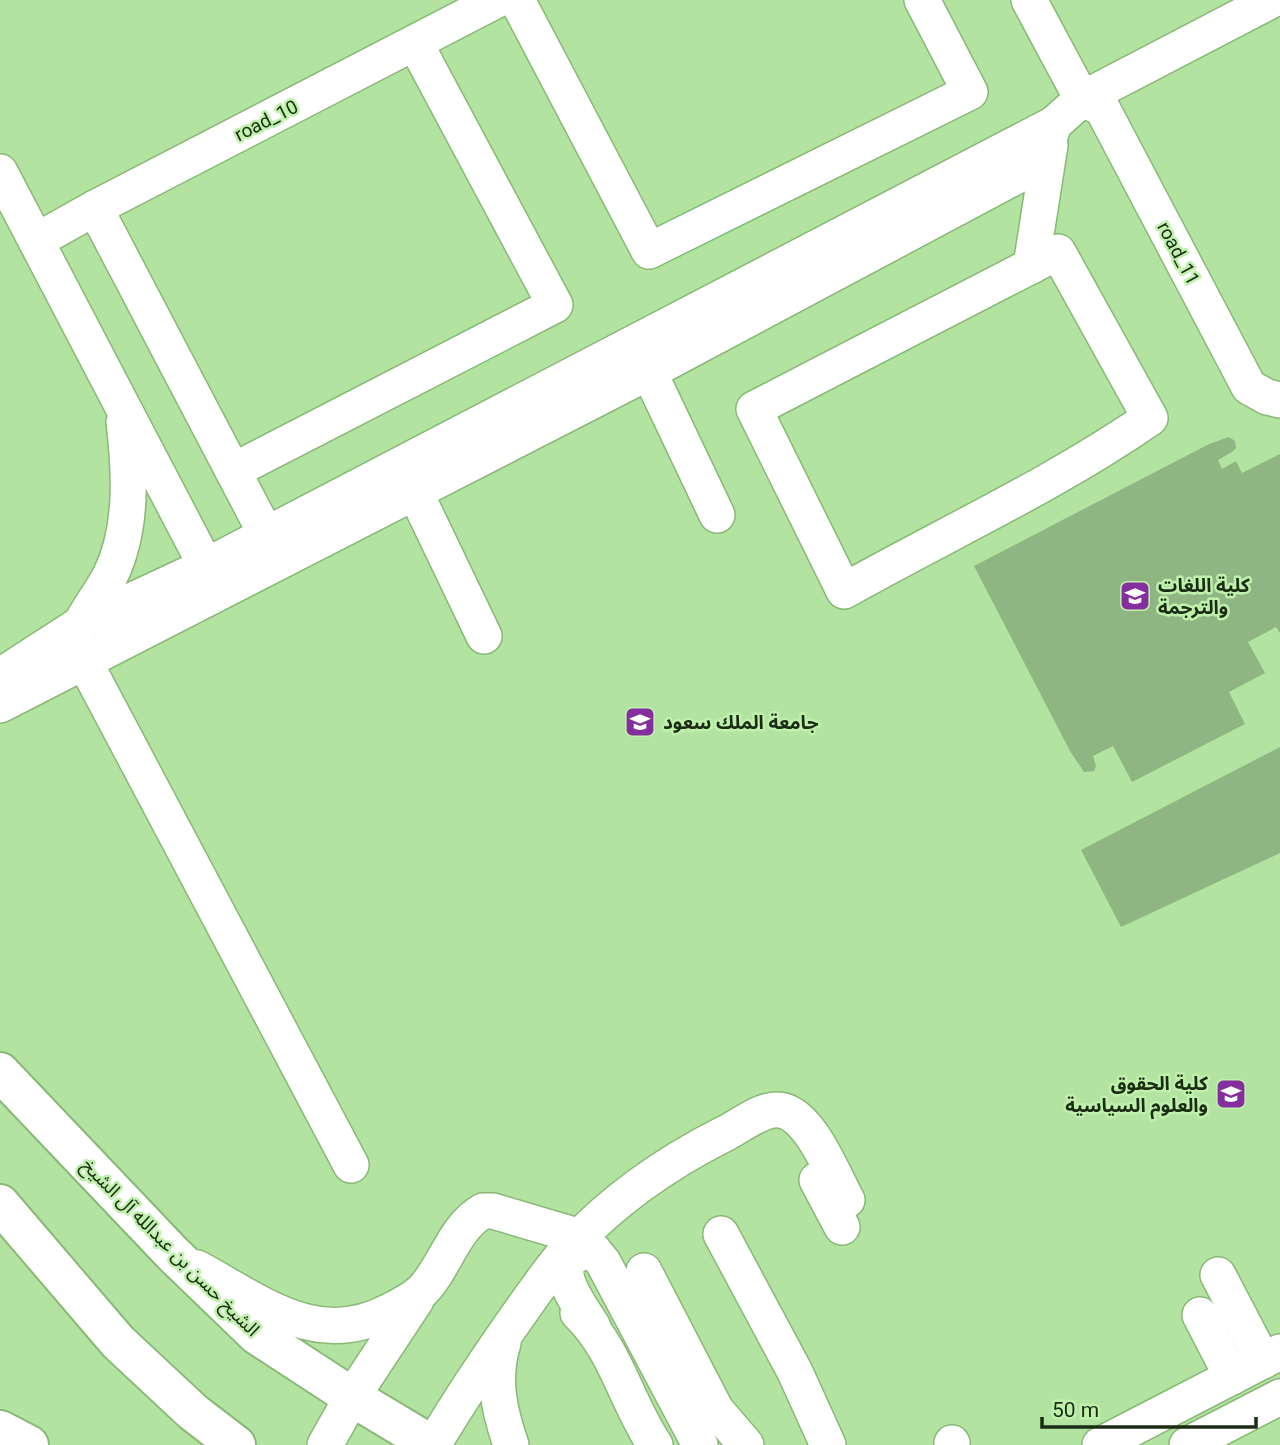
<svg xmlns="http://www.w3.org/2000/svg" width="1280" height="1445" font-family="Roboto,'Noto Sans Arabic',sans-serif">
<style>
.building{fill:#8fb682}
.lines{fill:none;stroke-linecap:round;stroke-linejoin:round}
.minor-casing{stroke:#89b877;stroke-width:38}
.major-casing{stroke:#89b877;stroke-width:42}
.highway-casing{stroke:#89b877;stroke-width:42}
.minor{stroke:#fff;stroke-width:35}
.major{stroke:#fff;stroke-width:38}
.highway{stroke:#fff;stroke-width:38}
.labels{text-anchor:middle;stroke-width:5;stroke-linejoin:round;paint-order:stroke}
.street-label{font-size:19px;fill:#1a2d13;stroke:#bff1ad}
.poi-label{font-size:19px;font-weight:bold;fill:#1a2d13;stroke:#bff1ad;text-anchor:start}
</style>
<rect width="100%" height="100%" fill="#b2e3a0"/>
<g class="building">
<polygon points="1229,437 1235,441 1236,448 1232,452 1218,460 1222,469 1236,461 1242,473 1280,454 1280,633 1276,627 1248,642 1265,673 1229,692 1245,724 1132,782 1113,746 1093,756 1096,766 1094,771 1084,772 1070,751 974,566 1209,444"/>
<polygon points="1280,747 1280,853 1121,927 1081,850"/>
</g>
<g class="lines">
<g class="minor-casing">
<g id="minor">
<polyline points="517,0 649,251 970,92 922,0"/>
<polyline points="1029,0 1082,99"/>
<polyline points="1082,99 1102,108 1249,387 1267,397 1280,400"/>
<polyline points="0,172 206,566"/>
<polyline points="95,208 266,534"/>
<polyline points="36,241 95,208 497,0"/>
<path d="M1058 252 1150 418C1053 485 947 533 844 591L754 409Z"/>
<polyline points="1031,266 1050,145"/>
<polyline points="649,372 717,515"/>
<polyline points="233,471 555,305 415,43"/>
<polyline points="415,492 484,636"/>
<path d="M79 627C88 610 100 594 110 576 133 530 130 472 124 422"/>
<polyline points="84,661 351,1165"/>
<polyline points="0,676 79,625 206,566 1054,124 1082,99 1272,0"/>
<polyline points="0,705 649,372 1041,163 1054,124"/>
<polyline points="817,1180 842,1227"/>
<polyline points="721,1234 795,1372 828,1445"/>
<path d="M197 1268C260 1302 317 1350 390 1311 400 1306 413 1299 422 1291 445 1268 453 1228 483 1211H493L574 1235 594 1251"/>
<polyline points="644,1271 716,1410 746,1445"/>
<polyline points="1218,1275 1263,1361"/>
<path d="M578 1313C616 1349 626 1402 655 1445"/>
<polyline points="1200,1315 1232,1377"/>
<path d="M593 1327C583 1310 558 1280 568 1260L583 1251 596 1254 603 1262 700 1445"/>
<path d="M503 1343C492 1379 499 1410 511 1445"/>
<polyline points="325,1445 352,1397 416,1300"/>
<path d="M433 1445C461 1398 492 1352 524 1307 538 1287 552 1267 569 1248 613 1200 668 1162 726 1133 742 1125 766 1105 784 1111 812 1119 833 1175 847 1200"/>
<polyline points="952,1445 952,1443"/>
<polyline points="1100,1445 1280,1352"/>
<polyline points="1187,1445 1280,1397"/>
</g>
</g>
<g class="major-casing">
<g id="major">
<polyline points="0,1072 173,1254 257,1335 352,1397 432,1445"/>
<polyline points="0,1204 118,1342 193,1412 236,1445"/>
</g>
</g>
<g class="highway-casing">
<polyline id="highway" points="0,1430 29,1445"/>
</g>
<use href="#minor" class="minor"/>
<use href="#major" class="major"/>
<use href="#highway" class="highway"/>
</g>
<defs>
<g id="university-square" transform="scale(1.575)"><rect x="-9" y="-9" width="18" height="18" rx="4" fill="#842f9d" stroke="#bff1ad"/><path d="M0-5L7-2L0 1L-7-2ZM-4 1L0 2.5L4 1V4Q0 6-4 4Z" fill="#fff"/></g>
</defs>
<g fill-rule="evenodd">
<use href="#university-square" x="1135" y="596"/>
<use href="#university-square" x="640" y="722"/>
<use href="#university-square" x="1231" y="1094"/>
</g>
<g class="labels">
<g class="street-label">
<text transform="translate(266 120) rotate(-27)" y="7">road_10</text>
<text transform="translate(1179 253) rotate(62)" y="7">road_11</text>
<text transform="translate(171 1247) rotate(45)" y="7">الشيخ حسن بن عبدالله آل الشيخ</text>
</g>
<g class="poi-label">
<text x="1158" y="592">كلية اللغات<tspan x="1158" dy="22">والترجمة</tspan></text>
<text x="663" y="729">جامعة الملك سعود</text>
<text x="1208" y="1090" text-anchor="end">كلية الحقوق<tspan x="1208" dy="22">والعلوم السياسية</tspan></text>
</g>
</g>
<path d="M1042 1417v10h214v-10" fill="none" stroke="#1a2d13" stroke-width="3.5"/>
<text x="1052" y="1417" font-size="21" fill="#1a2d13" stroke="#bff1ad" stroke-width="5" paint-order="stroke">50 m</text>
</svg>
